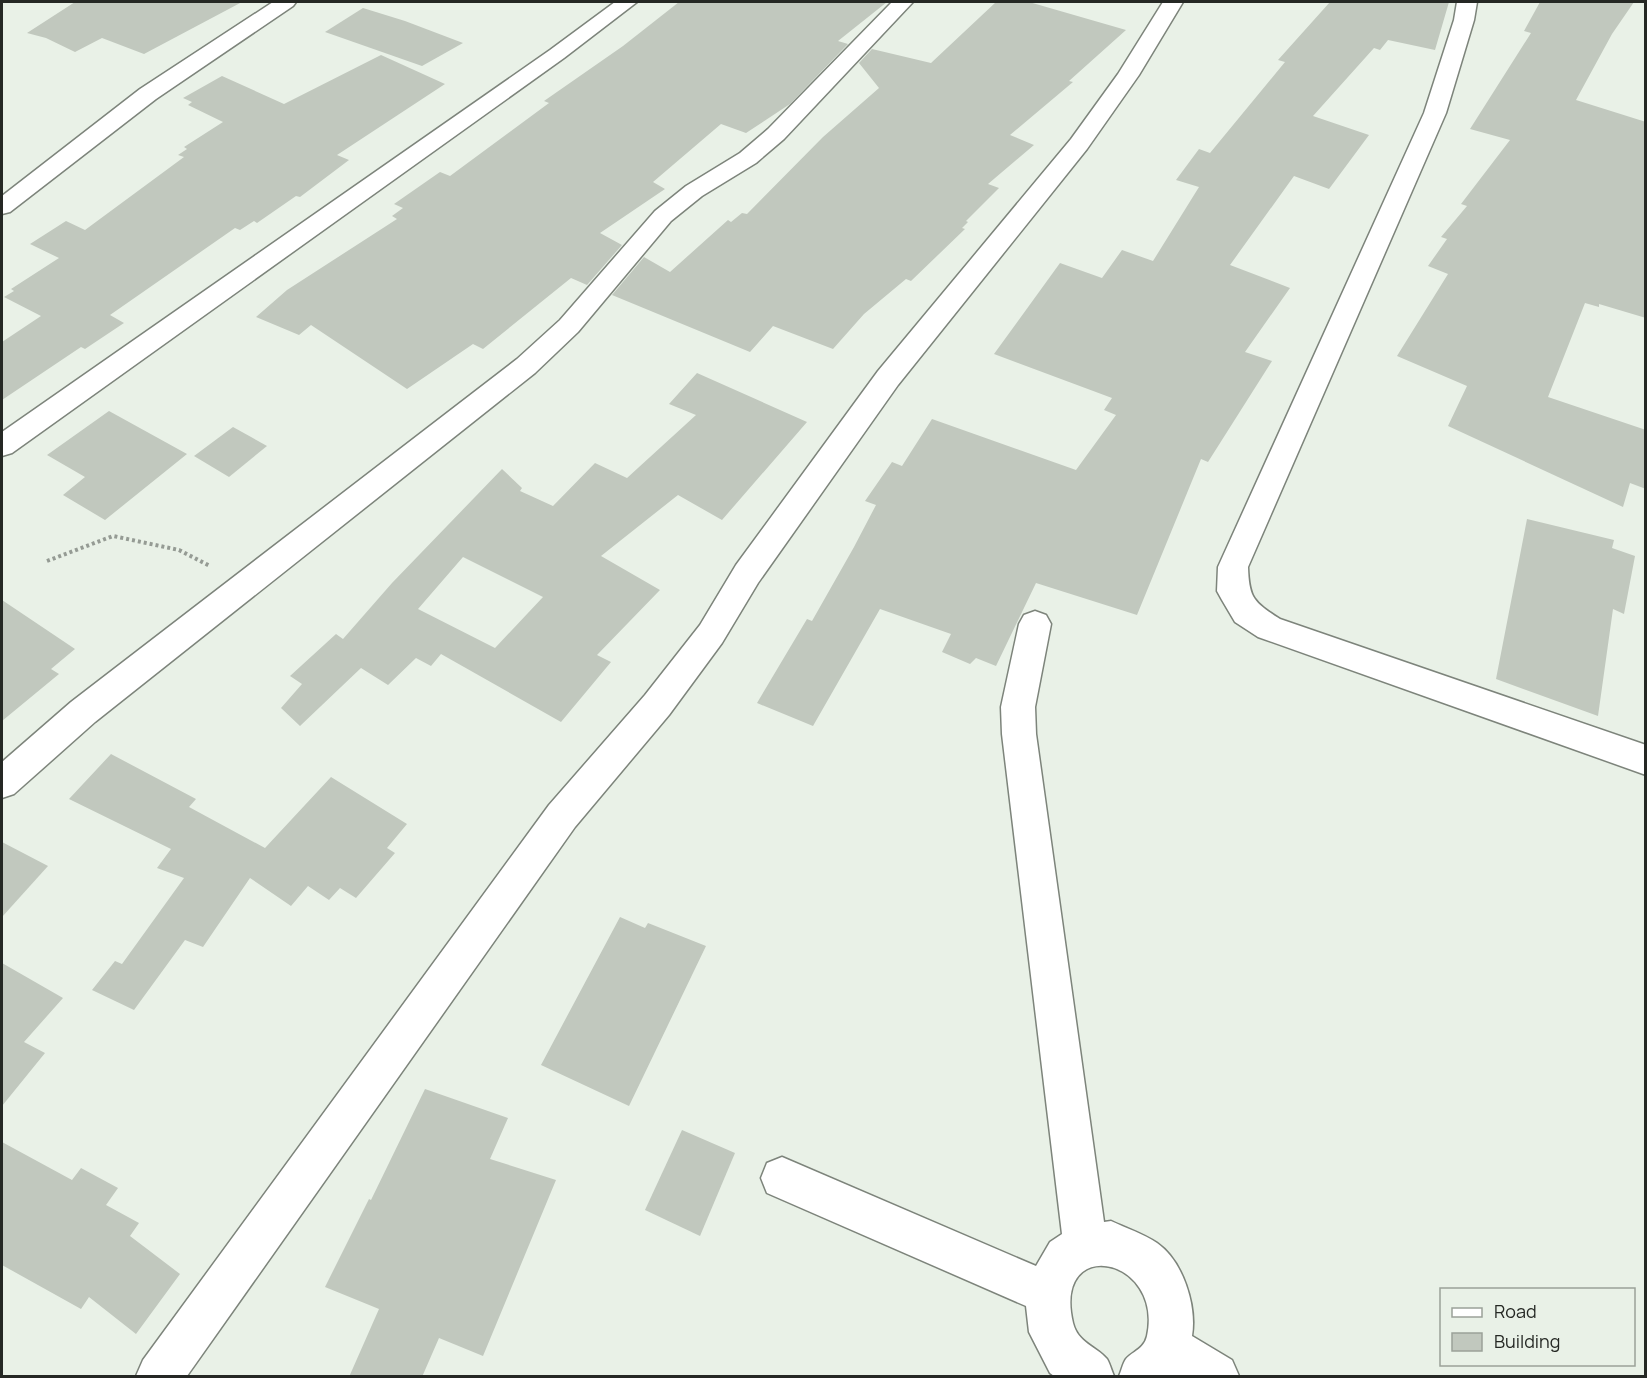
<svg xmlns="http://www.w3.org/2000/svg" width="1647" height="1378" font-family="Manrope,sans-serif">
<style>
.building{fill:#c1c8be;fill-rule:evenodd}
.lines{fill:none;stroke-linecap:round;stroke-linejoin:round}
.minor-casing{stroke:#7d847b;stroke-width:3}
.path{stroke:#959b94;stroke-width:4;stroke-dasharray:3 3;stroke-linecap:butt}
.minor{fill:#fff;fill-rule:evenodd}
</style>
<rect width="100%" height="100%" fill="#e9f1e7"/>
<g class="building">
<polygon points="75,2 242,2 144,54 102,38 75,52 46,38 27,33"/>
<polygon points="679,2 887,2 838,41 848,44 790,104 746,133 721,124 653,182 665,189 600,233 622,245 587,285 571,278 483,349 473,344 407,389 311,325 299,335 256,317 287,290 397,219 392,216 403,208 394,204 440,172 450,176 549,103 544,101 623,46"/>
<polygon points="996,2 1029,2 1126,30 1069,81 1073,82 1010,135 1034,145 988,184 999,188 966,221 968,222 962,228 965,229 911,281 906,279 864,314 833,349 773,326 750,352 612,295 644,257 670,272 728,220 731,222 742,213 747,214 823,137 879,88 859,63 872,49 931,63"/>
<polygon points="1330,2 1449,2 1435,50 1388,40 1380,50 1374,48 1313,116 1369,135 1329,189 1294,176 1230,265 1290,288 1245,352 1272,361 1208,462 1201,459 1137,615 1036,583 996,666 976,658 970,664 942,652 951,634 880,609 813,726 757,703 807,619 812,621 854,547 876,505 865,501 892,462 902,466 932,419 1076,470 1116,415 1104,410 1112,398 994,354 1060,263 1102,278 1122,250 1153,261 1199,187 1176,180 1199,149 1210,153 1285,62 1278,60"/>
<polygon points="1540,2 1634,2 1612,34 1576,100 1646,122 1646,318 1599,304 1599,307 1585,303 1548,397 1646,430 1646,489 1630,483 1623,507 1448,426 1467,386 1397,356 1448,274 1428,266 1447,239 1441,237 1467,206 1461,204 1510,140 1470,129 1531,33 1524,31"/>
<polygon points="363,8 405,21 463,43 422,66 325,32"/>
<polygon points="381,55 445,84 337,155 349,160 300,197 296,196 257,223 254,221 240,230 235,228 110,315 124,323 85,349 81,347 2,400 2,342 41,316 4,297 14,291 11,289 59,258 30,244 66,221 85,230 184,157 178,155 187,149 184,147 223,122 188,105 192,102 183,98 222,76 284,104"/>
<path d="M697 373 807 422 722 520 678 495 601 556 660 590 597 655 611 662 561 722 441 654 431 666 416 658 388 685 361 668 300 726 281 708 302 684 290 676 336 634 343 639 392 583 502 469 522 488 520 491 553 506 595 463 627 478 696 415 669 404ZM463 557 543 597 495 648 418 609Z"/>
<polygon points="109,411 187,454 105,520 63,495 85,477 47,455"/>
<polygon points="233,427 267,446 229,477 194,456"/>
<polygon points="1527,519 1614,540 1612,548 1635,556 1624,614 1613,609 1598,716 1496,679"/>
<polygon points="2,600 75,649 51,669 59,674 2,721"/>
<polygon points="111,754 196,799 189,807 265,848 331,777 407,824 387,848 395,853 356,898 340,888 329,900 308,886 291,906 250,878 203,947 185,940 134,1010 92,990 115,961 122,964 184,878 157,868 171,849 69,799"/>
<polygon points="2,842 48,866 2,917"/>
<polygon points="620,917 645,928 648,923 706,946 629,1106 541,1065"/>
<polygon points="2,963 63,998 24,1042 45,1053 2,1106"/>
<polygon points="425,1089 508,1118 490,1159 556,1180 483,1356 439,1338 422,1377 349,1377 379,1309 325,1287 369,1199 371,1200"/>
<polygon points="682,1130 735,1153 700,1236 645,1210"/>
<polygon points="2,1142 72,1180 81,1168 118,1188 106,1205 139,1223 130,1236 180,1274 136,1334 89,1297 81,1309 2,1265"/>
</g>
<g class="lines">
<g class="minor-casing">
<g id="minor">
<polygon points="273,2 296,2 293,6 156,99 10,212 2,214 2,196 140,89"/>
<polygon points="615,2 637,2 564,58 12,453 2,456 2,432 550,50"/>
<polygon points="892,2 913,2 784,139 756,163 702,196 671,221 578,332 535,373 95,722 14,794 2,798 2,762 71,702 517,359 560,320 655,211 686,186 740,153 768,129"/>
<polygon points="1163,2 1183,2 1139,75 1087,149 898,385 758,583 722,643 669,715 575,827 187,1376 136,1376 143,1360 549,805 645,695 700,625 736,565 878,371 1071,139 1118,74"/>
<path d="M1457 2H1477L1474 20 1446 113 1248 567C1249 599 1254 602 1280 619L1646 745V775L1258 637 1235 622 1222 600 1217 591 1218 567 1424 113 1454 20Z"/>
<path d="M1035 611 1046 615 1051 624 1035 707 1036 734 1104 1222 1111 1221C1126 1228 1144 1234 1157 1243 1183 1261 1197 1306 1192 1336L1232 1360 1239 1376H1119C1121 1372 1123 1363 1126 1359 1133 1351 1144 1349 1147 1336 1164 1257 1052 1234 1073 1323 1078 1343 1096 1346 1107 1359 1110 1364 1112 1372 1114 1376H1054L1050 1373 1029 1332 1026 1306 767 1193 761 1178 767 1163 782 1157 1036 1266 1050 1242 1062 1234 1002 734 1001 707 1019 624 1024 615Z"/>
</g>
</g>
<polyline class="path" points="47,561 113,536 179,550 210,566"/>
<use href="#minor" class="minor"/>
</g>
<rect width="1647" height="1378" fill="none" stroke="#252824" stroke-width="6"/>
<rect x="1440" y="1288" width="195" height="78" fill="#e9f1e7" stroke="#9ba199" stroke-width="1.5"/>
<rect x="1452" y="1308" width="30" height="9" fill="#ffffff" stroke="#9ba199" stroke-width="1.5"/>
<text x="1494" y="1318" font-size="18" fill="#252824">Road</text>
<rect x="1452" y="1333" width="30" height="18" fill="#c1c8be" stroke="#9ba199" stroke-width="1.5"/>
<text x="1494" y="1348" font-size="18" fill="#252824">Building</text>
</svg>
